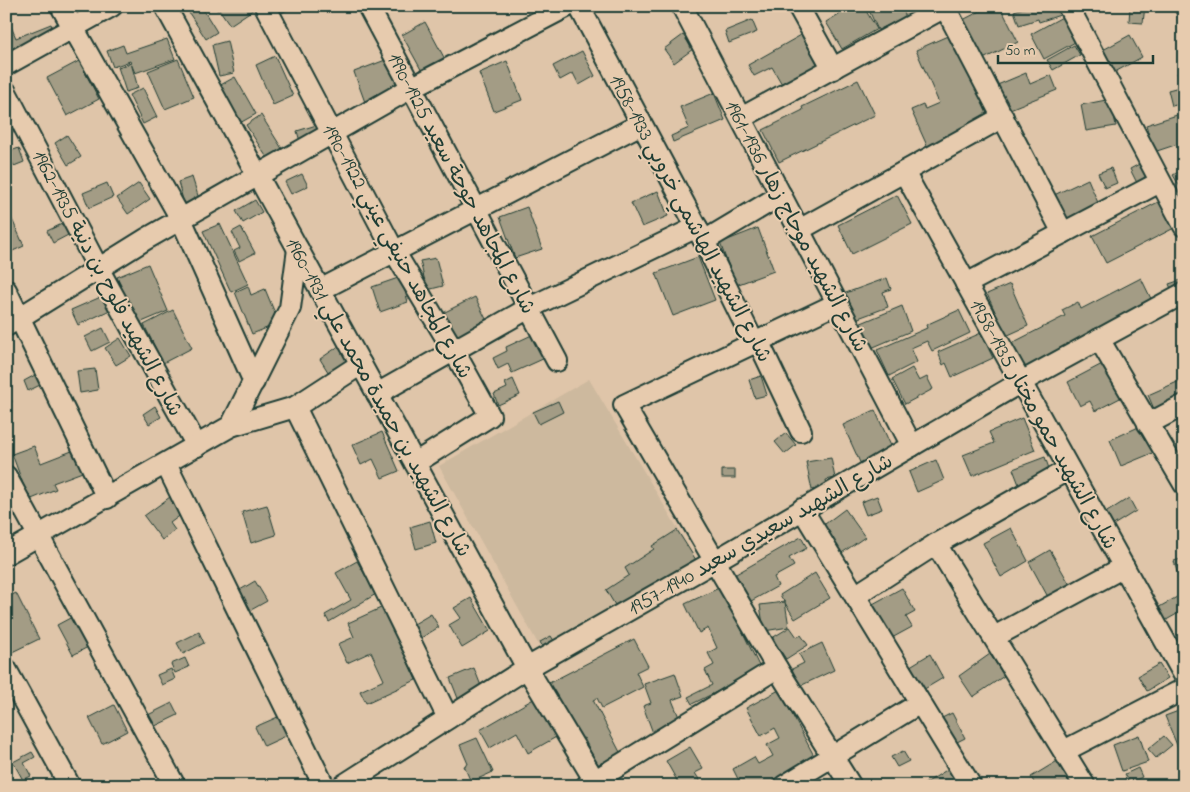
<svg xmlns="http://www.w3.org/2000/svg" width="1190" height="792" font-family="'Indie Flower','Playpen Sans Arabic',sans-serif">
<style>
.built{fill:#cdb99e}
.building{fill:#a39c85;stroke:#1f3d34}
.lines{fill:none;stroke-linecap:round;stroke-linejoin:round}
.street-casing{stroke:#1f3d34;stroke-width:24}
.street{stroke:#e7cbae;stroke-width:20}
.labels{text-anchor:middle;stroke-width:4;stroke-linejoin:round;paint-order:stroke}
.street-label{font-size:21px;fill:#1f3d34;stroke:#e7cbae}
</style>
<rect width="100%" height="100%" fill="#dfc5a9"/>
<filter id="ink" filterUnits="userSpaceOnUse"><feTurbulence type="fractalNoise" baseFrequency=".02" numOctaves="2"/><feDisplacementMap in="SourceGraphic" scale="10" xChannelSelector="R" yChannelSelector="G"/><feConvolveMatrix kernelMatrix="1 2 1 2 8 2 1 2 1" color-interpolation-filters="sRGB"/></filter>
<g filter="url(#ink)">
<polygon class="built" points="589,379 697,561 542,651 439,466"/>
<g class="building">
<polygon points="201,6 217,32 206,39 189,13"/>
<polygon points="215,6 253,6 254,9 230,25 219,9 217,10"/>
<polygon points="277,6 296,6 281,13"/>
<polygon points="852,6 863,6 877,29 842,49 826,22"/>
<polygon points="867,6 901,6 906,17 878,30"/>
<polygon points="990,6 1000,6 1018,42 979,61 959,22"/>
<polygon points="1031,6 1057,6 1060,15 1039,22 1038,19 1019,25 1014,11"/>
<polygon points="1130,6 1145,6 1143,23 1129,22"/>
<polygon points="1171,6 1184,6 1184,26"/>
<polygon points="6,15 16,38 51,24 56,37 6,54"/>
<polygon points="1066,15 1079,40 1044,59 1031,34"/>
<polygon points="752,20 757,32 729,43 725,31"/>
<polygon points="425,22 447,63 424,75 402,35"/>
<polygon points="803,34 821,65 783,86 772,67 754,76 748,65"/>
<polygon points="952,34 991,123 929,150 911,110 923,105 925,109 939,103 916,50"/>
<polygon points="683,35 693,49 674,63 664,49"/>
<polygon points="1130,35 1142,57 1115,72 1103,50"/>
<polygon points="167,39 175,59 135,73 130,61 113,67 107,51 123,45 126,53"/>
<polygon points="227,41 234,73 219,76 212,45"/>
<polygon points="1074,45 1080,55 1053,70 1047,60"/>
<polygon points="582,51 595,76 579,85 573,73 560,80 553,66"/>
<polygon points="275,56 293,96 273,105 256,65"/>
<polygon points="178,59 194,97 165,109 148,71"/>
<polygon points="388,59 401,92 366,105 354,72"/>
<polygon points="79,61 99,99 67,116 47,78"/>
<polygon points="507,61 522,100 494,111 479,73"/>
<polygon points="131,63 138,88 126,92 118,67"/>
<polygon points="1184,70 1184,83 1181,84 1177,73"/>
<polygon points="1026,73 1030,84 1051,75 1057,90 1005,111 995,86"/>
<polygon points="235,77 256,114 238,124 217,87"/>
<polygon points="858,80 875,115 779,162 763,130 803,110 802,107"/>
<polygon points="1183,86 1184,103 1172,106 1168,90"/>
<polygon points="143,88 157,117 143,124 129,95"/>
<polygon points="714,93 725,120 673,142 671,136 689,128 680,107"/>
<polygon points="1111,99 1116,126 1086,131 1081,105"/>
<polygon points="1180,114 1184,124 1184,142 1154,152 1146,125"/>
<polygon points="261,115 286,155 271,164 246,125"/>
<polygon points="323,123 327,138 301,145 297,131"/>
<polygon points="67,135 81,157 68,165 55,143"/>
<polygon points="19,148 24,162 14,166 8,152"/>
<polygon points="1145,161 1154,177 1138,185 1130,169"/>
<polygon points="1111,168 1117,183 1105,188 1098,173"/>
<polygon points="1184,169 1184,192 1183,192 1173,175"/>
<polygon points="302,174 308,186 291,194 285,182"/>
<polygon points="192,177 200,202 185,207 178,182"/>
<polygon points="1088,179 1101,210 1065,226 1052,196"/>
<polygon points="107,183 113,197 89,208 83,193"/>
<polygon points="139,183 150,199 128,214 117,198"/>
<polygon points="658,191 668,216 642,227 631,203"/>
<polygon points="897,195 912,224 852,254 838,225"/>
<polygon points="1164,199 1178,226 1106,263 1092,236"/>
<polygon points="255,200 262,212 243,223 236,211"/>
<polygon points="6,206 24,246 6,254"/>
<polygon points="527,207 542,249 515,258 500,217"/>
<polygon points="64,223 70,234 53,243 47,231"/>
<polygon points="220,224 248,284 231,292 203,231"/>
<polygon points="241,227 255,253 239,261 234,251 240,248 232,232"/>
<polygon points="758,228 774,271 736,285 720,243"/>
<polygon points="698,257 715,300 673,316 656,273"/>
<polygon points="436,258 443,286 427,290 420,261"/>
<polygon points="148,264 168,311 137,324 117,277"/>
<polygon points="401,277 408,302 380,312 372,287"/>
<polygon points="887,278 891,289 883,292 888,307 853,320 843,294"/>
<polygon points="1141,278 1156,309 1026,375 1010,344 1065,316 1062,310 1078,302 1081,309"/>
<polygon points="1184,279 1184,295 1175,298 1169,284"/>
<polygon points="1010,284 1028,326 1006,336 987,294"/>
<polygon points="248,286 251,295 265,289 279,323 252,334 235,292"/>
<polygon points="103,296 110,310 78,325 71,310"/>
<polygon points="475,297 489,325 457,341 443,313"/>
<polygon points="902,306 911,331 869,349 859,324"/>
<polygon points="173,310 192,348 163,363 144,325"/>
<polygon points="959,310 970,333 932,351 927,341 911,348 917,362 889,376 877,350 927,328 926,325"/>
<polygon points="1184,319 1184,331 1178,322"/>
<polygon points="103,328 110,342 92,351 85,337"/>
<polygon points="981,333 993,358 952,377 946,363 943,365 938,352"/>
<polygon points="534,334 545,358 512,373 508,364 498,369 493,358 507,351 506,347"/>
<polygon points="120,338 131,356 116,365 105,348"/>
<polygon points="339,346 349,362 330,375 320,359"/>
<polygon points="1106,362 1124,396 1095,411 1090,401 1080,406 1068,382"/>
<polygon points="912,368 919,381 927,377 933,389 905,404 892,379"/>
<polygon points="95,369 98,390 80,393 77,371"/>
<polygon points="37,374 42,384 28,391 24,381"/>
<polygon points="761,376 767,395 755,398 749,380"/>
<polygon points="513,379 520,395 498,405 494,394 507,388 505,383"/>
<polygon points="1184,379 1184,404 1157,416 1148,395"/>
<polygon points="6,388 12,402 6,405"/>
<polygon points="558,401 563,412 539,424 533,412"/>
<polygon points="155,406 161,417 149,424 143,414"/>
<polygon points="875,410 895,455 863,469 843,425"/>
<polygon points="1022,418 1035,450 972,476 963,455 994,443 989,432"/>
<polygon points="1143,425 1155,452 1121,466 1110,440"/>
<polygon points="382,432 399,471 382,478 373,459 361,465 352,445"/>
<polygon points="786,433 796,445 785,454 775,442"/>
<polygon points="34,446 41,463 77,449 85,471 53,483 56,489 29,500 12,454"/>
<polygon points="1045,457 1054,483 1023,495 1013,469"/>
<polygon points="831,458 835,478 826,480 827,487 812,490 806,462"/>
<polygon points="936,460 944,480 917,492 909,472"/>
<rect x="722" y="470" width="13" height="8"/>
<polygon points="877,496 882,509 866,515 861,502"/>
<polygon points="170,497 182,514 170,523 175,530 162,540 144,516"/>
<polygon points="1129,498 1136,511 1107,529 1099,517"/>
<polygon points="267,505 276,535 251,543 242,512"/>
<polygon points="845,509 865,537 836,557 817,530"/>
<polygon points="430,521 436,543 416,549 410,527"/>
<polygon points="1011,528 1028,561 1001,577 983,543"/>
<polygon points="677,530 696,560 618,610 606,590 629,575 625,568 654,549 652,546"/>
<polygon points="801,537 807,548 789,558 794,566 774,577 778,586 744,605 729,578"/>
<polygon points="1184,541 1184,556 1180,542"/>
<polygon points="1050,550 1070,585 1048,597 1029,562"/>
<polygon points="1184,558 1184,570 1177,572 1174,561"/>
<polygon points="357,561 376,594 329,622 325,615 351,600 336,573"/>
<polygon points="815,573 830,598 795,619 780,595"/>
<polygon points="255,581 267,601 251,610 240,590"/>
<polygon points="721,587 761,670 692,704 688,697 712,685 705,670 714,665 708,653 717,648 708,628 699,633 685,604"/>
<polygon points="902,588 915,612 906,617 912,627 890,639 871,605"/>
<polygon points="16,593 39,639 8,654 6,649 6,598"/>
<polygon points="1184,593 1184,610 1161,623 1154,610"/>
<polygon points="471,598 490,631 462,648 449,625 461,618 454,608"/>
<polygon points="785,602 789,627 764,631 760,605"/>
<polygon points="383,607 416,680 366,703 360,691 384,680 371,652 347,663 338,644 354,637 348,623"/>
<polygon points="431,614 439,627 421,638 414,624"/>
<polygon points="72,617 88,647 73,655 57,625"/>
<polygon points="790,627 797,637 801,635 808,645 786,659 772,638"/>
<polygon points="199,632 204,643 183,654 177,643"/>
<polygon points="551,636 558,647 546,653 540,642"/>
<polygon points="634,639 648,666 636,672 643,687 602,708 597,698 593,700 621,754 597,765 584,738 576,742 547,684"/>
<polygon points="822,643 834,670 800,686 792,669 804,663 799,654"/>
<polygon points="930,654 943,678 921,691 907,668"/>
<polygon points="990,654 1004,676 973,697 959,676"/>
<polygon points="185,658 189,667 175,673 171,664"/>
<polygon points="1159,664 1168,678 1147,691 1138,676"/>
<polygon points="474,668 485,696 461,706 450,678"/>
<polygon points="171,669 175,679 162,685 157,675"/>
<polygon points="675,673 683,696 672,700 681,722 653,733 643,706 651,703 644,684"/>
<polygon points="779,690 820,767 785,786 730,786 739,781 733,769 754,757 758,764 773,756 767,745 780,738 775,728 761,736 746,708"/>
<polygon points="537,697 558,736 528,753 517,732 490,748 480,730"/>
<polygon points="172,703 178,715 149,729 144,717"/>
<polygon points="114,705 127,731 102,744 89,718"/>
<polygon points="1184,709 1184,748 1179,750 1165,716"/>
<polygon points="952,713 965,738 953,744 940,719"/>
<polygon points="280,716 288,735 264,746 255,727"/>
<polygon points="1139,735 1148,762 1122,771 1113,745"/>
<polygon points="1164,736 1172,745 1156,758 1148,749"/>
<polygon points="477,738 493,772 471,782 464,766 468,764 460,745"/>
<polygon points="690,747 703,769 695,773 702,784 699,786 680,786 666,761"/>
<polygon points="903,751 909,761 897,767 891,757"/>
<polygon points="32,752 35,757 24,763 31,776 23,780 13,762"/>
<polygon points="1059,760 1072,781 1064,786 1036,786 1031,777"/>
<polygon points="1138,768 1142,777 1130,783 1125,774"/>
<polygon points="948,769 956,781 948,786 923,785"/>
<polygon points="461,779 465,786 449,786"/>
</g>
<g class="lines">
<g class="street-casing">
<g id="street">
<polyline points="61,6 181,219 254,382"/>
<polyline points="165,6 527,668 598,786"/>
<polyline points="265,6 394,251 454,351 490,416 415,463"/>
<polyline points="368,6 557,361"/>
<polyline points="579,6 704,241 754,343 761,347 801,431"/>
<polyline points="682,6 912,446"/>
<polyline points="798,6 833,69"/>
<polyline points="1068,6 1184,226"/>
<polyline points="945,7 1063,233"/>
<polyline points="6,65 112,6"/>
<polyline points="6,92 98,268 197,446"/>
<polyline points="741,118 947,6"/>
<polyline points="904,172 1184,675"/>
<polyline points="799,230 1003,117"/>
<polyline points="704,241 781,195"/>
<polyline points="966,284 1160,182"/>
<polyline points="6,290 107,498"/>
<polyline points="320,290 641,124"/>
<polyline points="838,303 624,405 777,668 851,786"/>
<polyline points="6,326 146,239 411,88 568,6"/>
<polyline points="1099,339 1184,484"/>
<polyline points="377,394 529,308 697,227"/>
<polyline points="295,407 448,718"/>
<polyline points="1148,424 1184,405"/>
<polyline points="231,426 295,407 361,364"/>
<polyline points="166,464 324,786"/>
<polyline points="6,476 175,786"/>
<polyline points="802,509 971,786"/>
<polyline points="936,544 1085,786"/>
<polyline points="6,554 231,426 290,308 298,249"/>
<polyline points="855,596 936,544 1069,469"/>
<polyline points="994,637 1124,567"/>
<polyline points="6,669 70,786"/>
<polyline points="1064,751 1184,689"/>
<polyline points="342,786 527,668 715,561 1021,382 1184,293"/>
<polyline points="586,786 777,668"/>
<polyline points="784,786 920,703"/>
</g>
</g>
<use href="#street" class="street"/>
</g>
</g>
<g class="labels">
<g class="street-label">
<text transform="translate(462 183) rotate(62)" y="7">شارع المجاهد حوحة سعيد 1925-1990</text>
<text transform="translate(691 218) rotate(62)" y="7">شارع الشهيد الهاشمي خروبي 1933-1958</text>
<text transform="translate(797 226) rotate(62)" y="7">شارع الشهيد موجاج زهار 1936-1961</text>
<text transform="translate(398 251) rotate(61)" y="7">شارع المجاهد حنيفي عيني 1922-1990</text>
<text transform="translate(108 283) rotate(62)" y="7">شارع الشهيد فلوح بن دنية 1935-1962</text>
<text transform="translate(379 397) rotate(61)" y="7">شارع الشهيد بن حميدة محمد علي 1931-1960</text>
<text transform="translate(1044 424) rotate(61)" y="7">شارع الشهيد حمو مختار 1935-1958</text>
<text transform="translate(760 534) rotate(-30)" y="7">شارع الشهيد سعيدي سعيد 1940-1957</text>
</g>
</g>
<rect width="1190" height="792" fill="none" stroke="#e7cbae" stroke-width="25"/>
<rect x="12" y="12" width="1165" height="767" fill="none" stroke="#1f3d34" stroke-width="2" filter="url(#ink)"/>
<path d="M998 55v8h155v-8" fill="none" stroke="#1f3d34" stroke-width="2.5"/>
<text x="1005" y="55" font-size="15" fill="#1f3d34" stroke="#e7cbae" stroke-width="4" paint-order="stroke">50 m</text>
</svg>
